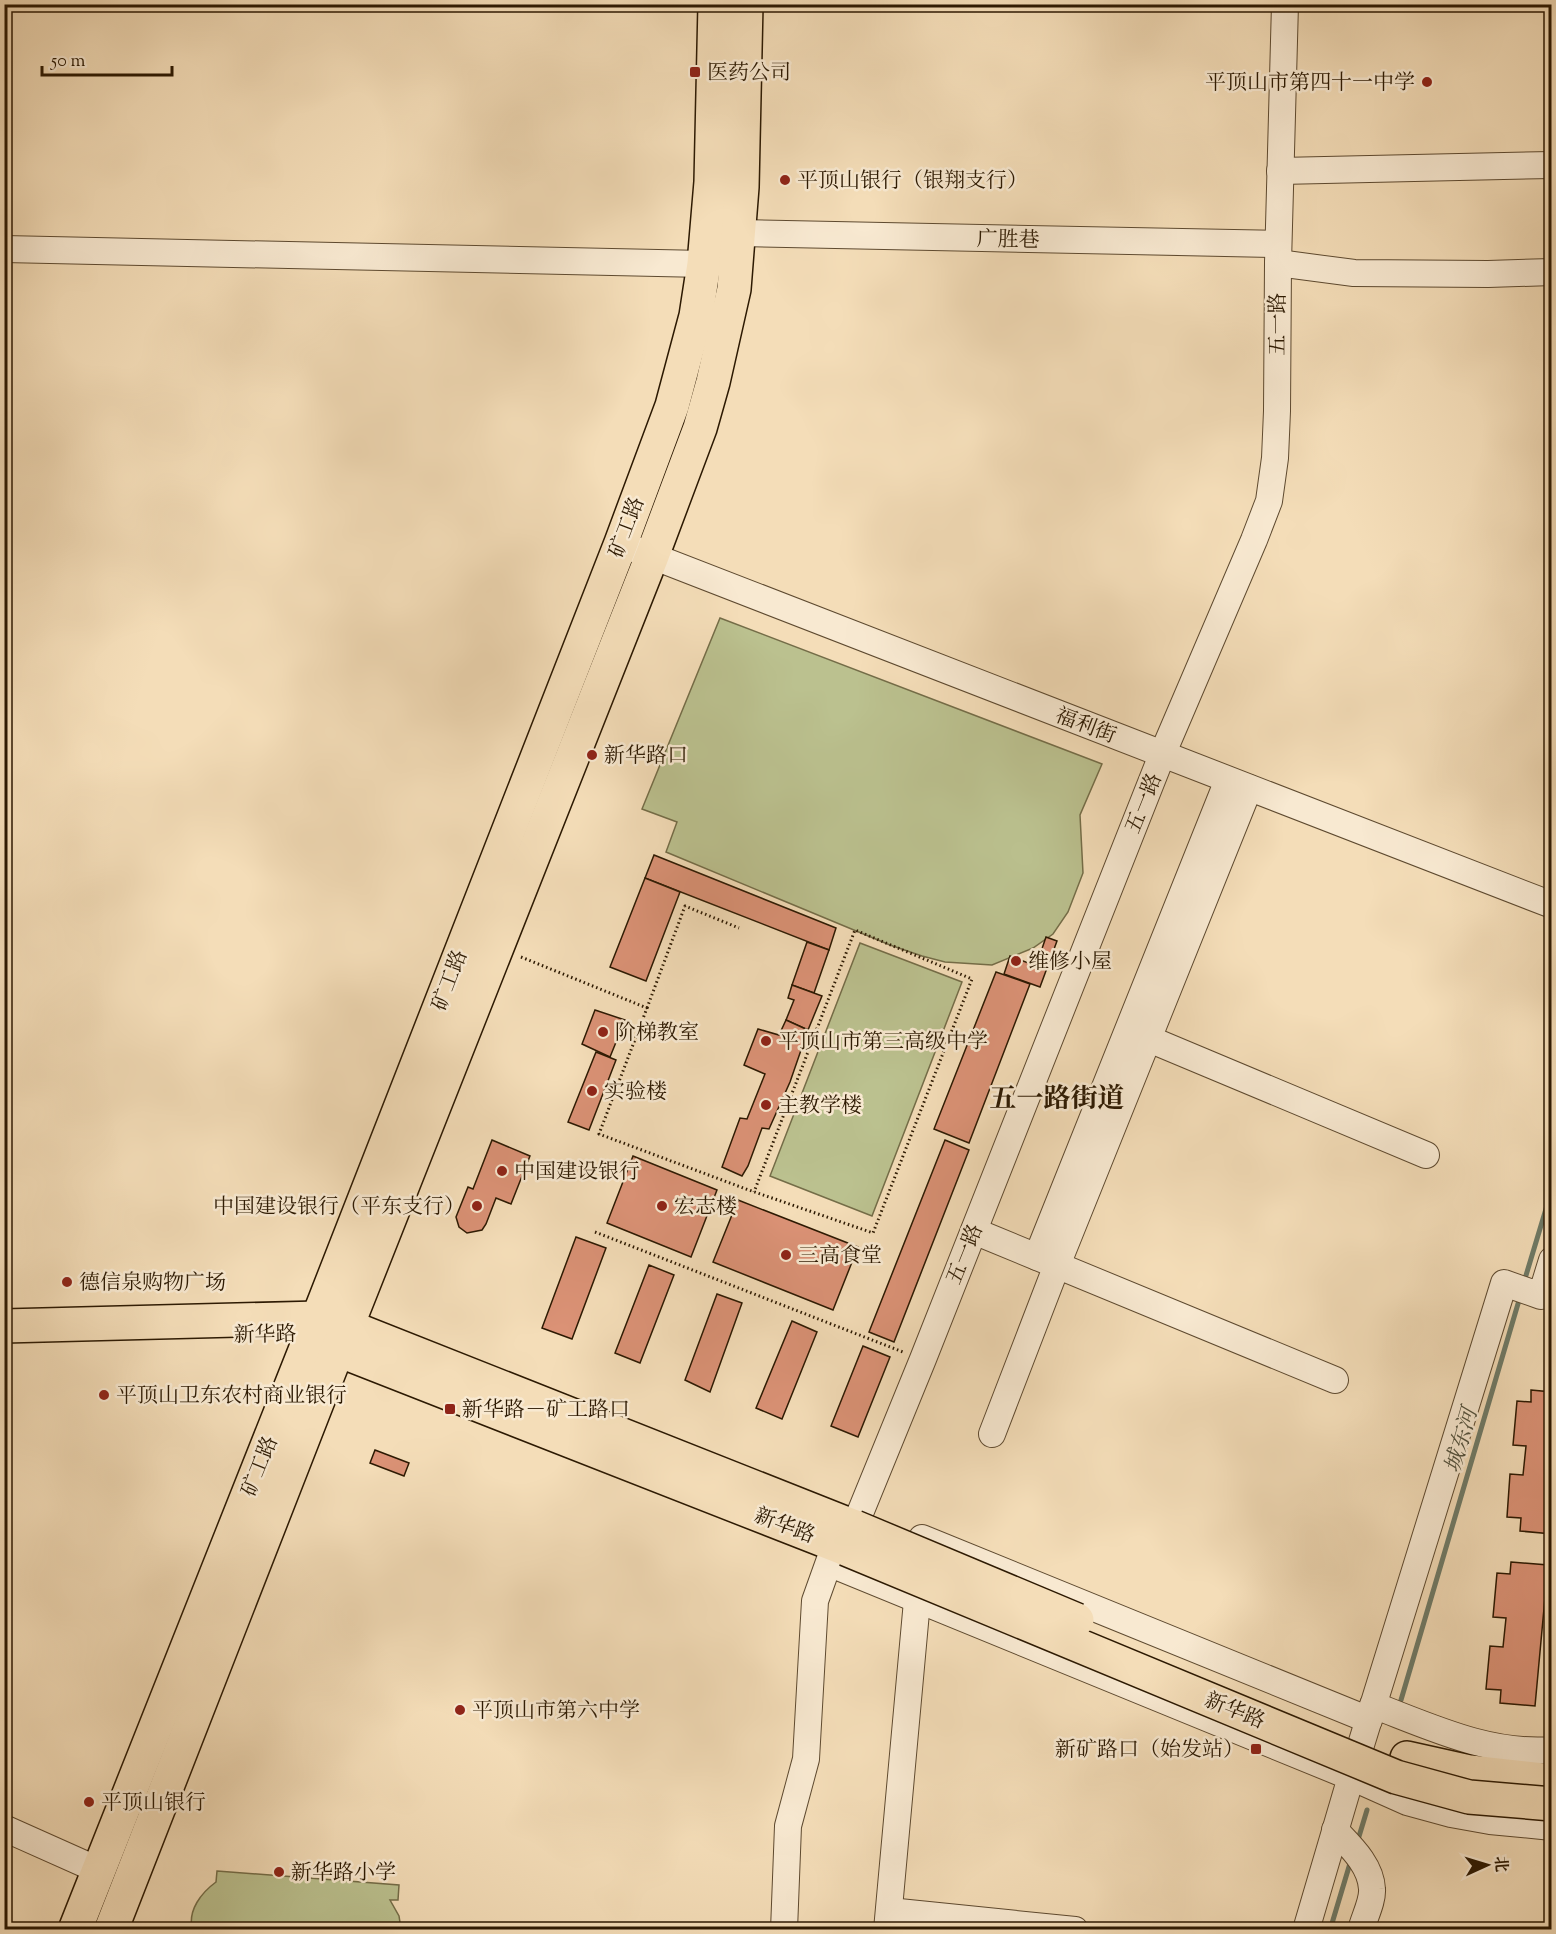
<svg xmlns="http://www.w3.org/2000/svg" width="1556" height="1934" font-family="'Sorts Mill Goudy','Noto Serif SC',serif">
<style>
.green{fill:#bbc18f;stroke:#746d48;stroke-width:1.5}
.lines{fill:none;stroke-linecap:round;stroke-linejoin:round}
.stream{stroke:#6f7b68;stroke-width:5}
.building{fill:#db9276;stroke:#2c1902;stroke-width:1.5}
.minor-casing{stroke:#5e4a30;stroke-width:28}
.major-casing{stroke:#2c1902;stroke-width:36}
.path{stroke:#2c1902;stroke-width:3;stroke-dasharray:1.5 3;stroke-linecap:butt}
.minor{stroke:#f8e9d1;stroke-width:26}
.major{stroke:#f4ddb8;stroke-width:33}
.major-bridge-casing{stroke:#2c1902;stroke-width:36;stroke-linecap:butt}
.major-bridge{stroke:#f4ddb8;stroke-width:33}
.poi-dot{fill:#8f2418;stroke:#f8e9d1;stroke-width:2}
.labels{text-anchor:middle;stroke-width:5;stroke-linejoin:round;paint-order:stroke}
.poi-label{font-size:21px;fill:#2c1902;stroke:#f8e9d1;text-anchor:start}
.street-label{font-size:21px;fill:#2c1902;stroke:#f8e9d1}
.water-label{font-size:22px;font-style:italic;fill:#53523e;stroke:#f8e9d1}
.district-label{font-size:27px;font-weight:bold;fill:#2c1902;stroke:#f8e9d1}
</style>
<rect width="100%" height="100%" fill="#f4ddb8"/>
<filter id="stains"><feTurbulence type="fractalNoise" baseFrequency=".00333" numOctaves="4"/><feColorMatrix values="0 0 0 0 .2 0 0 0 0 .09 0 0 0 0 .02 0 0 0 .5 -.17"/></filter>
<radialGradient id="worn" r=".72"><stop offset=".6" stop-color="#630" stop-opacity="0"/><stop offset="1" stop-color="#630" stop-opacity=".3"/></radialGradient>
<g class="green">
<polygon points="720,618 1102,764 1080,815 1083,873 1068,912 1053,934 1033,948 992,965 945,962 922,956 890,945 666,852 677,822 642,809"/>
<polygon points="860,943 962,982 872,1216 770,1176"/>
<path d="M217 1871 399 1885 398 1900H390L399 1916 401 1929H192C188 1910 201 1893 216 1882Z"/>
</g>
<g class="lines">
<g class="stream">
<polyline points="1524,1282 1552,1189"/>
<polyline points="1401,1700 1520,1297"/>
<polyline points="1357,1843 1367,1810"/>
<polyline points="1330,1930 1351,1860"/>
</g>
</g>
<g class="building">
<polygon points="654,855 836,928 829,950 645,878"/>
<polygon points="645,878 680,892 646,981 610,967"/>
<polygon points="1046,937 1057,941 1040,987 1004,974 1010,956 1036,966"/>
<polygon points="807,942 829,950 814,993 792,985"/>
<polygon points="996,972 1030,984 969,1143 934,1129"/>
<polygon points="792,985 822,996 808,1030 786,1020 794,1000 788,998"/>
<polygon points="595,1010 625,1020 610,1057 582,1044"/>
<polygon points="786,1020 808,1030 790,1082 769,1129 762,1128 748,1166 742,1176 722,1167 740,1118 747,1119 765,1074 744,1065 758,1029 779,1035"/>
<polygon points="596,1052 616,1060 589,1130 568,1122"/>
<polygon points="492,1140 530,1156 511,1204 496,1198 486,1224 482,1230 467,1233 459,1227 456,1217 468,1187 473,1189"/>
<polygon points="945,1140 969,1150 894,1342 869,1332"/>
<polygon points="633,1156 717,1190 691,1257 607,1223"/>
<polygon points="738,1200 858,1247 833,1310 713,1262"/>
<polygon points="576,1237 606,1248 572,1339 542,1328"/>
<polygon points="649,1265 674,1275 640,1363 615,1353"/>
<polygon points="717,1294 742,1303 710,1392 685,1380"/>
<polygon points="792,1321 817,1332 782,1419 756,1408"/>
<polygon points="863,1346 890,1357 858,1437 831,1426"/>
<polygon points="1531,1390 1552,1392 1552,1534 1520,1531 1521,1518 1507,1517 1510,1474 1523,1475 1526,1446 1513,1445 1517,1401 1531,1402"/>
<polygon points="375,1450 409,1463 404,1476 370,1463"/>
<polygon points="1511,1562 1548,1565 1535,1706 1500,1703 1501,1690 1486,1689 1490,1646 1503,1647 1506,1618 1493,1617 1497,1573 1510,1574"/>
</g>
<g class="lines">
<g class="minor-casing">
<g id="minor">
<polyline points="1285,4 1278,263 1277,411 1275,458 1269,501 1254,540 1162,755 923,1359 838,1567 1351,1777 1407,1802 1451,1814 1490,1821 1552,1827"/>
<polyline points="1280,171 1552,165"/>
<polyline points="739,233 1278,244"/>
<polyline points="4,249 704,264"/>
<polyline points="1278,263 1354,273 1488,274 1552,272"/>
<polyline points="634,549 1552,905"/>
<polyline points="1149,1039 1426,1155"/>
<polyline points="974,1231 1335,1380"/>
<polyline points="1037,1257 1228,780"/>
<polyline points="992,1434 1057,1265 1249,788"/>
<polyline points="922,1538 1369,1720"/>
<path d="M1373 1705C1431 1727 1489 1755 1552 1750"/>
<polyline points="4,1828 98,1870"/>
<path d="M1335 1830C1350 1846 1371 1865 1372 1889 1373 1901 1364 1918 1361 1930"/>
<polyline points="889,1911 1075,1930"/>
<polyline points="784,1930 788,1826 806,1759 815,1601 835,1545"/>
<polyline points="887,1930 917,1601"/>
<polyline points="1306,1930 1351,1777 1504,1283 1541,1296 1552,1260"/>
</g>
</g>
<g class="major-casing">
<g id="major">
<polyline points="4,1326 318,1318 347,1326 855,1527"/>
<polyline points="320,1338 338,1350 846,1549"/>
<polyline points="1407,1758 1470,1772 1552,1781"/>
<polyline points="75,1930 318,1318 621,543 672,406 696,316 704,264 711,182 715,4"/>
<polyline points="111,1930 347,1326 652,556 700,428 713,382 734,289 742,187 746,4"/>
</g>
</g>
<g class="path">
<polyline points="521,957 647,1008 599,1134 746,1189 873,1233 972,979 855,930 754,1192"/>
<polyline points="647,1008 685,906 739,928"/>
<polyline points="595,1232 903,1352"/>
</g>
<use href="#minor" class="minor"/>
<use href="#major" class="major"/>
<g class="major-bridge-casing">
<g id="major-bridge">
<polyline points="855,1527 1077,1620"/>
<polyline points="846,1549 1396,1777 1469,1797 1552,1804"/>
</g>
</g>
<use href="#major-bridge" class="major-bridge"/>
</g>
<g class="poi-dot">
<rect x="689" y="66" width="12" height="12" rx="3"/>
<circle cx="1427" cy="82" r="6"/>
<circle cx="785" cy="180" r="6"/>
<circle cx="592" cy="755" r="6"/>
<circle cx="1016" cy="961" r="6"/>
<circle cx="603" cy="1032" r="6"/>
<circle cx="766" cy="1041" r="6"/>
<circle cx="592" cy="1091" r="6"/>
<circle cx="766" cy="1105" r="6"/>
<circle cx="502" cy="1171" r="6"/>
<circle cx="477" cy="1206" r="6"/>
<circle cx="662" cy="1206" r="6"/>
<circle cx="786" cy="1255" r="6"/>
<circle cx="67" cy="1282" r="6"/>
<circle cx="104" cy="1395" r="6"/>
<rect x="444" y="1403" width="12" height="12" rx="3"/>
<circle cx="460" cy="1710" r="6"/>
<rect x="1250" y="1743" width="12" height="12" rx="3"/>
<circle cx="89" cy="1802" r="6"/>
<circle cx="279" cy="1872" r="6"/>
</g>
<g class="labels">
<g class="poi-label">
<text x="707" y="79">医药公司</text>
<text x="1415" y="89" text-anchor="end">平顶山市第四十一中学</text>
<text x="797" y="187">平顶山银行（银翔支行）</text>
<text x="604" y="762">新华路口</text>
<text x="1028" y="968">维修小屋</text>
<text x="615" y="1039">阶梯教室</text>
<text x="778" y="1048">平顶山市第三高级中学</text>
<text x="604" y="1098">实验楼</text>
<text x="778" y="1112">主教学楼</text>
<text x="514" y="1178">中国建设银行</text>
<text x="465" y="1213" text-anchor="end">中国建设银行（平东支行）</text>
<text x="674" y="1213">宏志楼</text>
<text x="798" y="1262">三高食堂</text>
<text x="79" y="1289">德信泉购物广场</text>
<text x="116" y="1402">平顶山卫东农村商业银行</text>
<text x="462" y="1416">新华路－矿工路口</text>
<text x="472" y="1717">平顶山市第六中学</text>
<text x="1244" y="1756" text-anchor="end">新矿路口（始发站）</text>
<text x="101" y="1809">平顶山银行</text>
<text x="291" y="1879">新华路小学</text>
</g>
<g class="street-label">
<text transform="translate(1008 239) rotate(1)" y="7">广胜巷</text>
<text transform="translate(1277 324) rotate(-90)" y="7">五一路</text>
<text transform="translate(626 527) rotate(-69)" y="7">矿工路</text>
<text transform="translate(1086 725) rotate(21)" y="7">福利街</text>
<text transform="translate(1143 803) rotate(-68)" y="7">五一路</text>
<text transform="translate(449 980) rotate(-69)" y="7">矿工路</text>
<text transform="translate(964 1254) rotate(-68)" y="7">五一路</text>
<text transform="translate(265 1334) rotate(-1)" y="7">新华路</text>
<text transform="translate(259 1466) rotate(-68)" y="7">矿工路</text>
<text transform="translate(785 1525) rotate(21)" y="7">新华路</text>
<text transform="translate(1235 1710) rotate(22)" y="7">新华路</text>
</g>
<g class="water-label">
<text transform="translate(1460 1440) rotate(-74)" y="8">城东河</text>
</g>
<g class="district-label">
<text x="1057" y="1107">五一路街道</text>
</g>
</g>
<rect width="1556" height="1934" fill="none" stroke="#f4ddb8" stroke-width="24"/>
<rect x="6" y="6" width="1544" height="1922" fill="none" stroke="#2c1902" stroke-width="3"/>
<rect x="12" y="12" width="1532" height="1910" fill="none" stroke="#2c1902" stroke-width="1.5"/>
<g transform="translate(1487 1865) rotate(86)" stroke="#f8e9d1" stroke-width="4.5" paint-order="stroke">
<path d="M0-4.5L10 22L0 15L-10 22Z" fill="#2c1902"/>
<text y="-9" font-size="16" font-weight="bold" text-anchor="middle" fill="#2c1902">北</text>
</g>
<path d="M42 66v9h130v-9" fill="none" stroke="#2c1902" stroke-width="3"/>
<text x="51" y="66" font-size="18" fill="#2c1902" stroke="#f8e9d1" stroke-width="4.5" paint-order="stroke">50 m</text>
<rect width="100%" height="100%" filter="url(#stains)"/>
<rect width="100%" height="100%" fill="url(#worn)"/>
</svg>
